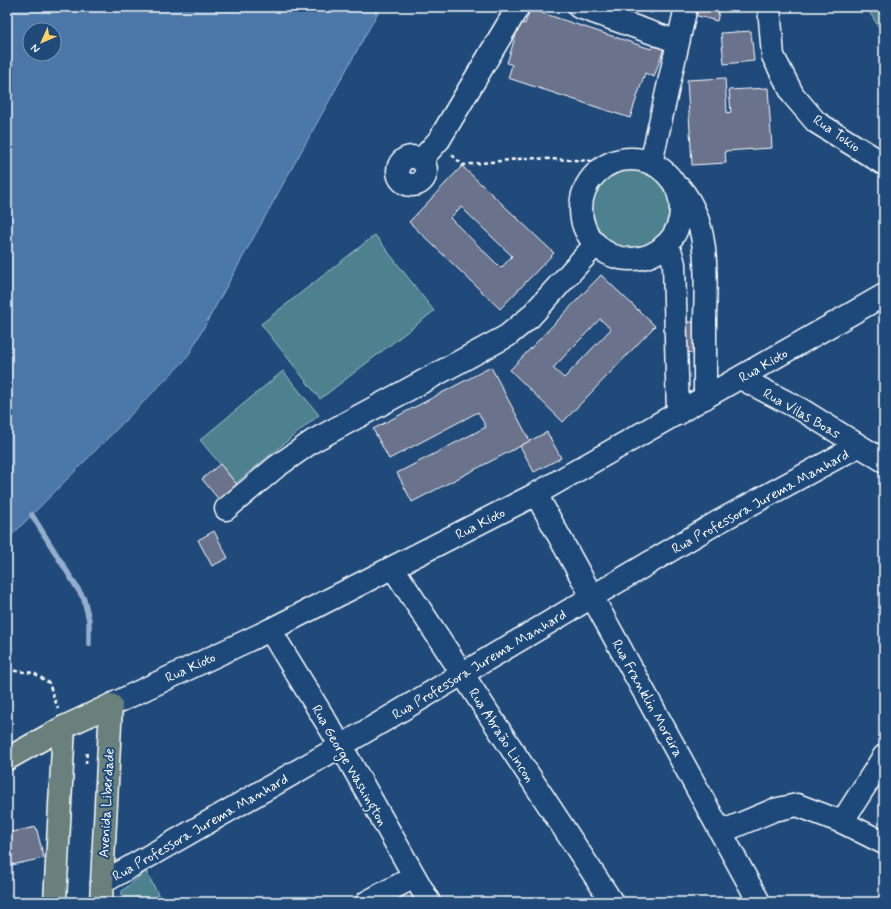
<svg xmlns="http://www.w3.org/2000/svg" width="891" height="909" font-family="Mynerve,sans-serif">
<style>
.green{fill:#4e818e;stroke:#a6c0c6}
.water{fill:#4c78a8;stroke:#94aecb;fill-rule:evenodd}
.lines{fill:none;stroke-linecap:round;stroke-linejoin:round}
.stream{stroke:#94aecb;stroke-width:5.5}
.building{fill:#6a728c;stroke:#fff;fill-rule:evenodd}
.minor-casing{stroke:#fff;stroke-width:25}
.major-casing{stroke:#fff;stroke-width:25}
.path{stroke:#fff;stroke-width:2.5;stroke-dasharray:4 3;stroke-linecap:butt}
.minor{stroke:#1f4a7a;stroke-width:22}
.major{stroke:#6a807c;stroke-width:22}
.labels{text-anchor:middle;stroke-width:4;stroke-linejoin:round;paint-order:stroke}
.street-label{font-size:14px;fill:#fff;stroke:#1f4a7a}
</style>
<rect width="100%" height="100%" fill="#1f4a7a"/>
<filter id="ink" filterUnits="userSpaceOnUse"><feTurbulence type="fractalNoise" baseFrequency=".025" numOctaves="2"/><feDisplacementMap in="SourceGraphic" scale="8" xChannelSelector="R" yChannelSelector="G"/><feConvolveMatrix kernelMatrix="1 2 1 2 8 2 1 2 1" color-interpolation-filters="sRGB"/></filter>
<g filter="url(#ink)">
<g class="green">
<polygon points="866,7 884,7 884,35"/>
<circle cx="631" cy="209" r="40"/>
<polygon points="375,235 434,311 320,399 261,324"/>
<polygon points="283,371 319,415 236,483 200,440"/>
<polygon points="146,871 162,902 122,902 122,891"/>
</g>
<path class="water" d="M7 7H381L187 358 7 540ZM30 30H54V54H30Z"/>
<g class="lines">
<polyline class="stream" points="32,515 84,599 89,620 89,644"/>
</g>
<g class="building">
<polygon points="630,7 653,7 652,13"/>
<polygon points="696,7 720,7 717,21 694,15"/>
<polygon points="530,9 651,49 653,44 664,48 654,77 645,73 630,118 508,78 512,65 507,63 520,22 525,24"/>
<polygon points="751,31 754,61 724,64 721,33"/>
<polygon points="725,78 727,113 731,112 729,90 768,88 772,148 725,151 726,163 692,165 687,80"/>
<path d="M462 166 554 253 500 309 409 222ZM461 207 512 256 501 268 450 218Z"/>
<path d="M601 275 655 326 563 422 510 370ZM600 319 611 329 564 378 553 368Z"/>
<polygon points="684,322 696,322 696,353 683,352"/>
<polygon points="491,367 530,441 412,502 397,473 486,427 478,412 389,459 373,429"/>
<polygon points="547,432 561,458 534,472 520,446"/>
<polygon points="220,464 238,486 220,501 202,479"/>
<polygon points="214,531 228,558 212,566 198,540"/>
<polygon points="36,827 44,858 7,866 7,833"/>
<polygon points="7,885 11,902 7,902"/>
</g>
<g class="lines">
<g class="minor-casing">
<g id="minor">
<polyline points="579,7 678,42"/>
<polyline points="769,7 773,56 793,95 816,122 884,164"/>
<circle cx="412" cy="171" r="14"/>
<circle cx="631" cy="209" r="50"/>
<polyline points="421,160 439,140 518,7"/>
<polyline points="651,163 686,7"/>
<path d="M681 189C710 224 706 276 705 319 705 345 705 372 705 398"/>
<polyline points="664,246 671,253 674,264 678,414"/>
<polyline points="740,378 802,410 884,461"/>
<polyline points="536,494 759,902"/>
<polyline points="226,509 276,467 313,441 507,336 530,317 596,244"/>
<polyline points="393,568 612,902"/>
<polyline points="270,630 341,746 429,902"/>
<polyline points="111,705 270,630 536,494 884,295"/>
<polyline points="842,822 884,756"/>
<polyline points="721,832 774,810 797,805 842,822 884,843"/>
<polyline points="102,883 341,746 718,522 858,446"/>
<polyline points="367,902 414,877"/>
</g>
</g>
<g class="major-casing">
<g id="major">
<polyline points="7,759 64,727 111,705 101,902"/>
<polyline points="55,902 64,727"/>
</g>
</g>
<g class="path">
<polyline points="452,155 463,165 528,158 615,162"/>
<polyline points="7,670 34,673 49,683 58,709"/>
<polyline points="86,764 87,750"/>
</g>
<use href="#minor" class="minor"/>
<use href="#major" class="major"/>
</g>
</g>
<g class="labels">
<g class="street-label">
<text transform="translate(837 133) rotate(35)" y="5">Rua Tokio</text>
<text transform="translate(763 365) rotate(-30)" y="5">Rua Kioto</text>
<text transform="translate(802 413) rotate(30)" y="5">Rua Vilas Boas</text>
<text transform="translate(760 501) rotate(-29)" y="5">Rua Professora Jurema Manhard</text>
<text transform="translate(480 523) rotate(-27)" y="5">Rua Kioto</text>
<text transform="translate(479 664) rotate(-31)" y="5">Rua Professora Jurema Manhard</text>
<text transform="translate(190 667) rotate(-25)" y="5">Rua Kioto</text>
<text transform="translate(648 698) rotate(61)" y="5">Rua Franklin Moreira</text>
<text transform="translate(502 735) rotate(57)" y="5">Rua Abraão Lincon</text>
<text transform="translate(350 765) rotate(60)" y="5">Rua George Washington</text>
<text transform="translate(106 803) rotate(-87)" y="5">Avenida Liberdade</text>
<text transform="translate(200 827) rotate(-30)" y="5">Rua Professora Jurema Manhard</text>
</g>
</g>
<rect width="891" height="909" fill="none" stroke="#1f4a7a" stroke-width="24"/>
<rect x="12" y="12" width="867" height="885" fill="none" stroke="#fff" stroke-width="1.5" filter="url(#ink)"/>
<g transform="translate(42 42) rotate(225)"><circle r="19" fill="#1f4a7a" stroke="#7992af"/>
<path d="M0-3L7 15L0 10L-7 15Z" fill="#ffd166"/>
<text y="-6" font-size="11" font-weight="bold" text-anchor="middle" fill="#ffffff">N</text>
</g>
</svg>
